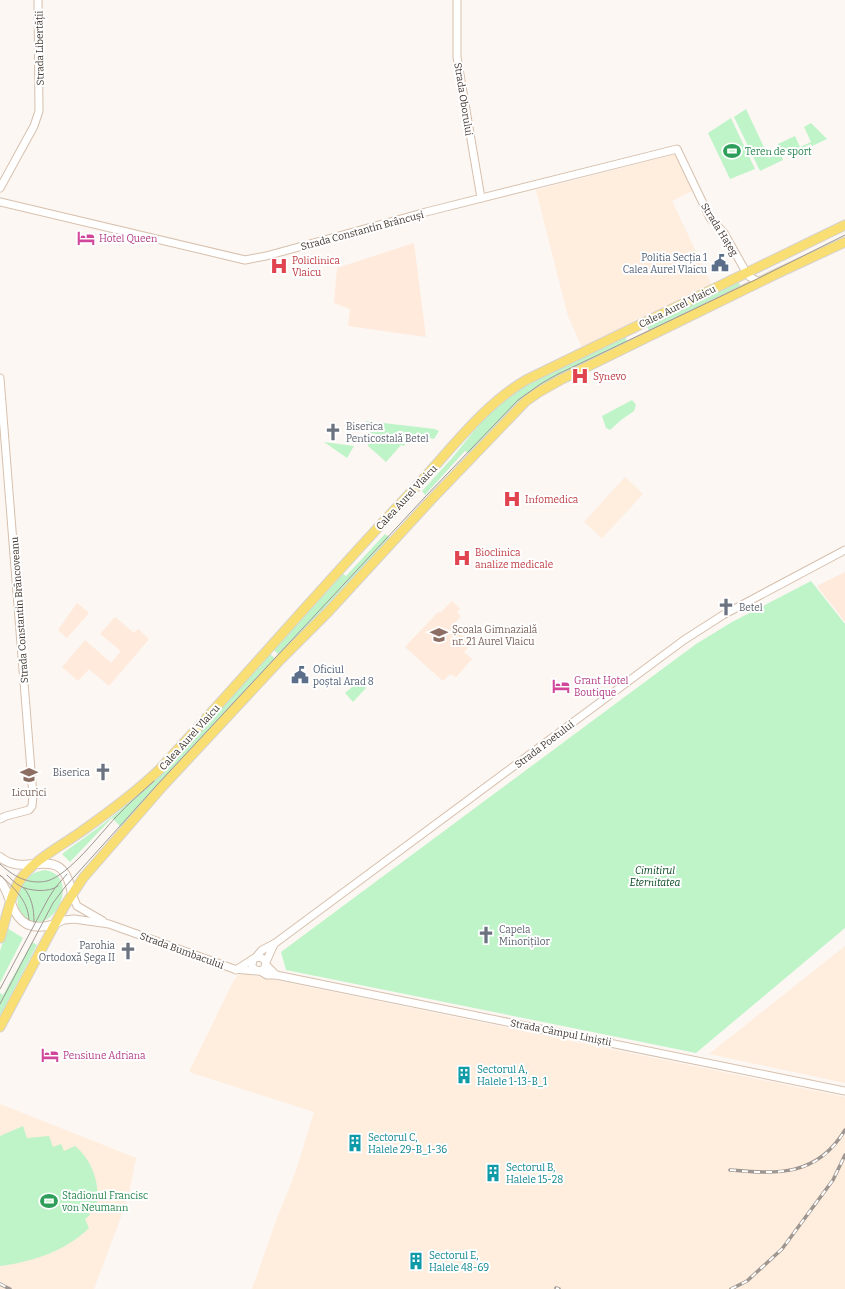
<svg xmlns="http://www.w3.org/2000/svg" width="845" height="1289" font-family="Bitter,serif">
<style>
.built{fill:#ffedde}
.education{fill:#ffeadb}
.green{fill:#bff4c9}
.lines{fill:none;stroke-linecap:round;stroke-linejoin:round}
.tertiary-casing{stroke:#d7c0ad;stroke-width:9}
.secondary-casing{stroke:#d7c0ad;stroke-width:10}
.primary-casing{stroke:#d5d3d1;stroke-width:11}
.tertiary{stroke:#fff;stroke-width:7}
.secondary{stroke:#fff;stroke-width:8}
.primary{stroke:#f9de74;stroke-width:9}
.tram{stroke:#9e9791;stroke-width:1}
.rail-casing{stroke:#9e9791;stroke-width:3.5}
.rail{stroke:#fff;stroke-width:2;stroke-dasharray:6;stroke-linecap:butt}
.labels{text-anchor:middle;stroke-width:4;stroke-linejoin:round;paint-order:stroke}
.street-label{font-size:10px;fill:#40372f;stroke:#fff}
.leisure-label{font-size:10px;fill:#27864d;stroke:#fff;text-anchor:start}
.hotel-label{font-size:10px;fill:#b23c85;stroke:#fff;text-anchor:start}
.service-label{font-size:10px;fill:#4e5e75;stroke:#fff;text-anchor:end}
.health-label{font-size:10px;fill:#be3a42;stroke:#fff;text-anchor:start}
.worship-label{font-size:10px;fill:#5b616d;stroke:#fff;text-anchor:start}
.education-label{font-size:10px;fill:#785e54;stroke:#fff;text-anchor:start}
.park-label{font-size:10px;font-style:italic;fill:#06461e;stroke:#fff}
.culture-label{font-size:10px;fill:#0d838f;stroke:#fff;text-anchor:start}
</style>
<rect width="100%" height="100%" fill="#fcf7f3"/>
<g class="built">
<polygon points="676,154 694,190 672,201 713,288 584,352 568,316 536,190"/>
<polygon points="625,477 643,494 602,538 584,522"/>
<polygon points="845,946 845,1083 709,1054"/>
<polygon points="245,974 845,1097 845,1289 252,1289 276,1221 296,1171 314,1112 189,1072 233,982 238,975"/>
<polygon points="0,1104 136,1158 128,1198 94,1289 0,1289"/>
</g>
<g class="education">
<polygon points="414,243 426,337 348,326 350,309 334,303 337,268"/>
<polygon points="845,572 845,622 817,586"/>
<polygon points="452,601 460,609 457,612 461,616 452,626 471,644 464,652 472,659 456,677 450,674 443,681 405,647 438,612 440,613"/>
<polygon points="77,603 89,613 67,638 58,630"/>
<polygon points="115,617 134,633 138,629 149,639 109,686 89,669 78,681 62,667 85,640 111,663 121,651 100,634"/>
</g>
<g class="green">
<polygon points="746,109 769,158 781,151 778,144 795,136 800,147 811,142 804,127 811,123 827,139 812,146 811,144 782,157 783,160 760,171 734,117"/>
<polygon points="731,118 755,169 730,179 708,133"/>
<polygon points="738,281 741,287 650,333 647,326"/>
<polygon points="625,337 628,343 534,391 519,401 469,453 465,451 425,495 422,491 452,458 478,426 498,404 513,392 545,375"/>
<polygon points="632,400 636,405 634,411 621,420 610,430 606,428 602,416"/>
<polygon points="366,421 435,429 439,431 434,439 419,436 417,441 370,433 371,428 366,427"/>
<polygon points="369,437 406,443 404,446 401,445 386,462 368,446"/>
<polygon points="324,442 354,446 347,458"/>
<polygon points="385,534 390,538 280,656 274,650 343,574 346,576"/>
<polygon points="811,581 845,624 845,928 696,1053 286,970 281,952 696,644 732,622"/>
<path d="M270 654 276 659 123 829 112 818 70 862 62 854C85 837 110 820 132 800 182 756 225 703 270 654Z"/>
<polygon points="359,681 366,688 353,702 345,693"/>
<path d="M45 870C84 877 51 940 25 918 11 907 19 885 31 875 35 872 40 871 45 870Z"/>
<polygon points="7,928 23,938 0,983 0,951"/>
<polygon points="32,942 37,945 0,1016 0,993 3,995"/>
<path d="M23 1126 27 1138 49 1136 53 1147 61 1144 64 1151 75 1146C93 1161 100 1184 97 1206L88 1210 90 1215 85 1219 89 1228C66 1251 32 1262 0 1266V1136Z"/>
</g>
<g class="lines">
<g class="tertiary-casing">
<g id="tertiary">
<polyline points="457,0 457,57 481,198"/>
<polyline points="0,188 34,126 39,111 38,0"/>
<polyline points="0,202 245,260 266,256 426,212 677,149 710,218 724,233 746,272 750,277 759,282"/>
<polyline points="0,378 33,796 32,806 29,810 6,816 0,819"/>
<polyline points="72,894 77,906 103,921"/>
<polyline points="55,924 64,920 74,919 109,924 234,969 256,971"/>
<polyline points="256,957 262,950 274,944 684,640 723,615 845,550"/>
<polyline points="266,962 274,944"/>
<polyline points="266,965 263,970 258,971 253,968 252,965 253,959 260,957 265,960 266,965 276,975"/>
<polyline points="236,970 253,959"/>
<polyline points="260,971 267,975 276,975 845,1091"/>
</g>
</g>
<g class="secondary-casing">
<g id="secondary">
<path d="M0 857C28 880 62 839 72 894"/>
<path d="M0 881C6 887 7 895 11 903 19 925 32 931 55 924"/>
</g>
</g>
<g class="primary-casing">
<g id="primary">
<path d="M0 938C5 923 11 892 20 880 33 860 63 845 82 831 109 812 135 793 159 770 245 677 327 581 414 489 449 452 482 406 526 380L845 225"/>
<polyline points="0,1027 64,907 83,878 162,787 281,659 329,611 430,501 526,401 539,392 562,379 776,274 845,242"/>
</g>
</g>
<use href="#tertiary" class="tertiary"/>
<use href="#secondary" class="secondary"/>
<use href="#primary" class="primary"/>
<g class="tram">
<path d="M0 864C13 876 28 885 47 881 69 875 100 834 116 817 128 804 141 793 154 781"/>
<path d="M0 875C14 888 28 900 29 920"/>
<path d="M7 875C11 879 15 883 20 886 29 891 49 893 58 886"/>
<path d="M23 887C32 897 34 909 34 922"/>
<polyline points="0,989 48,899 55,888 67,874"/>
<polyline points="0,1004 53,903 65,887 156,786 425,497 518,400 542,383 558,374 755,280 845,235"/>
</g>
<g class="rail-casing">
<g id="rail">
<path d="M730 1170C777 1174 817 1177 845 1130"/>
<polyline points="0,1284 10,1289"/>
<polyline points="556,1288 559,1289"/>
<polyline points="731,1289 747,1281 782,1249 833,1180 845,1155"/>
</g>
</g>
<use href="#rail" class="rail"/>
</g>
<defs>
<g id="stadium-bare" transform="scale(1.38)"><path d="M0-5a6.5 5 0 1 0 0 10a6.5 5 0 1 0 0-10ZM-3.5-1.8h7v3.6h-7Z" fill="#2e9e5b" stroke="#fff" stroke-width="2.5" paint-order="stroke"/></g>
<g id="hotel-bare" transform="scale(1.38)"><path d="M-6-4.5h1.5V1H6V5H4.5V3h-9V5H-6ZM-4 0a1.8 1.8 0 1 1 3.6 0ZM.5 0V-2.5h3Q6-2.5 6 0Z" fill="#d1479c" stroke="#fff" stroke-width="2.5" paint-order="stroke"/></g>
<g id="civic-bare" transform="scale(1.38)"><path d="M-.6-6.5H3V-4.5H.6V-3L4-1V1h2V6H-6V1h2V-1L-.6-3ZM-1.2 2.5V6h2.4V2.5Z" fill="#5c6f8a" stroke="#fff" stroke-width="2.5" paint-order="stroke"/></g>
<g id="hospital-bare" transform="scale(1.38)"><path d="M-5-5h3v3.5h4V-5h3V5h-3V1.5h-4V5h-3Z" fill="#e0444e" stroke="#fff" stroke-width="2.5" paint-order="stroke"/></g>
<g id="church-bare" transform="scale(1.38)"><path d="M-1.2-6h2.4v3.5h3.3v2.4h-3.3V6h-2.4V-.1h-3.3v-2.4h3.3Z" fill="#6b7280" stroke="#fff" stroke-width="2.5" paint-order="stroke"/></g>
<g id="school-bare" transform="scale(1.38)"><path d="M0-5L7-2L0 1L-7-2ZM-4 1L0 2.5L4 1V4Q0 6-4 4Z" fill="#8d6e63" stroke="#fff" stroke-width="2.5" paint-order="stroke"/></g>
<g id="building-bare" transform="scale(1.38)"><path d="M-4-6H4V6H1V3H-1V6H-4ZM-2.5-4.3h1.7v1.8h-1.7ZM.8-4.3h1.7v1.8H.8ZM-2.5-1h1.7V.8h-1.7ZM.8-1h1.7V.8H.8Z" fill="#0f9aa8" stroke="#fff" stroke-width="2.5" paint-order="stroke"/></g>
</defs>
<g fill-rule="evenodd">
<use href="#stadium-bare" x="732" y="151"/>
<use href="#hotel-bare" x="86" y="238"/>
<use href="#civic-bare" x="720" y="263"/>
<use href="#hospital-bare" x="279" y="266"/>
<use href="#hospital-bare" x="580" y="376"/>
<use href="#church-bare" x="333" y="432"/>
<use href="#hospital-bare" x="512" y="499"/>
<use href="#hospital-bare" x="462" y="558"/>
<use href="#church-bare" x="726" y="607"/>
<use href="#school-bare" x="439" y="635"/>
<use href="#civic-bare" x="300" y="675"/>
<use href="#hotel-bare" x="561" y="686"/>
<use href="#church-bare" x="103" y="772"/>
<use href="#school-bare" x="29" y="775"/>
<use href="#church-bare" x="486" y="935"/>
<use href="#church-bare" x="128" y="951"/>
<use href="#hotel-bare" x="50" y="1055"/>
<use href="#building-bare" x="464" y="1075"/>
<use href="#building-bare" x="355" y="1143"/>
<use href="#building-bare" x="493" y="1173"/>
<use href="#stadium-bare" x="49" y="1201"/>
<use href="#building-bare" x="416" y="1261"/>
</g>
<g class="labels">
<g class="street-label">
<text transform="translate(39 48) rotate(-91)" y="4">Strada Libertății</text>
<text transform="translate(464 99) rotate(81)" y="4">Strada Oborului</text>
<text transform="translate(720 229) rotate(58)" y="4">Strada Hațeg</text>
<text transform="translate(362 230) rotate(-15)" y="4">Strada Constantin Brâncuși</text>
<text transform="translate(677 306) rotate(-26)" y="4">Calea Aurel Vlaicu</text>
<text transform="translate(406 497) rotate(-47)" y="4">Calea Aurel Vlaicu</text>
<text transform="translate(19 610) rotate(-94)" y="4">Strada Constantin Brâncoveanu</text>
<text transform="translate(189 737) rotate(-48)" y="4">Calea Aurel Vlaicu</text>
<text transform="translate(544 744) rotate(-37)" y="4">Strada Poetului</text>
<text transform="translate(182 950) rotate(20)" y="4">Strada Bumbacului</text>
<text transform="translate(561 1032) rotate(11)" y="4">Strada Câmpul Liniștii</text>
</g>
<g class="leisure-label">
<text x="745" y="155">Teren de sport</text>
<text x="62" y="1199">Stadionul Francisc<tspan x="62" dy="12">von Neumann</tspan></text>
</g>
<g class="hotel-label">
<text x="99" y="242">Hotel Queen</text>
<text x="574" y="684">Grant Hotel<tspan x="574" dy="12">Boutique</tspan></text>
<text x="63" y="1059">Pensiune Adriana</text>
</g>
<g class="service-label">
<text x="707" y="261">Politia Secția 1<tspan x="707" dy="12">Calea Aurel Vlaicu</tspan></text>
<text x="313" y="673" text-anchor="start">Oficiul<tspan x="313" dy="12">poștal Arad 8</tspan></text>
</g>
<g class="health-label">
<text x="292" y="264">Policlinica<tspan x="292" dy="12">Vlaicu</tspan></text>
<text x="593" y="380">Synevo</text>
<text x="525" y="503">Infomedica</text>
<text x="475" y="556">Bioclinica<tspan x="475" dy="12">analize medicale</tspan></text>
</g>
<g class="worship-label">
<text x="346" y="430">Biserica<tspan x="346" dy="12">Penticostală Betel</tspan></text>
<text x="739" y="611">Betel</text>
<text x="90" y="776" text-anchor="end">Biserica</text>
<text x="499" y="933">Capela<tspan x="499" dy="12">Minoriților</tspan></text>
<text x="115" y="949" text-anchor="end">Parohia<tspan x="115" dy="12">Ortodoxă Șega II</tspan></text>
</g>
<g class="education-label">
<text x="452" y="633">Școala Gimnazială<tspan x="452" dy="12">nr. 21 Aurel Vlaicu</tspan></text>
<text x="29" y="796" text-anchor="middle">Licurici</text>
</g>
<g class="park-label">
<text x="655" y="874">Cimitirul<tspan x="655" dy="12">Eternitatea</tspan></text>
</g>
<g class="culture-label">
<text x="477" y="1073">Sectorul A,<tspan x="477" dy="12">Halele 1-13-B_1</tspan></text>
<text x="368" y="1141">Sectorul C,<tspan x="368" dy="12">Halele 29-B_1-36</tspan></text>
<text x="506" y="1171">Sectorul B,<tspan x="506" dy="12">Halele 15-28</tspan></text>
<text x="429" y="1259">Sectorul E,<tspan x="429" dy="12">Halele 48-69</tspan></text>
</g>
</g>
</svg>
